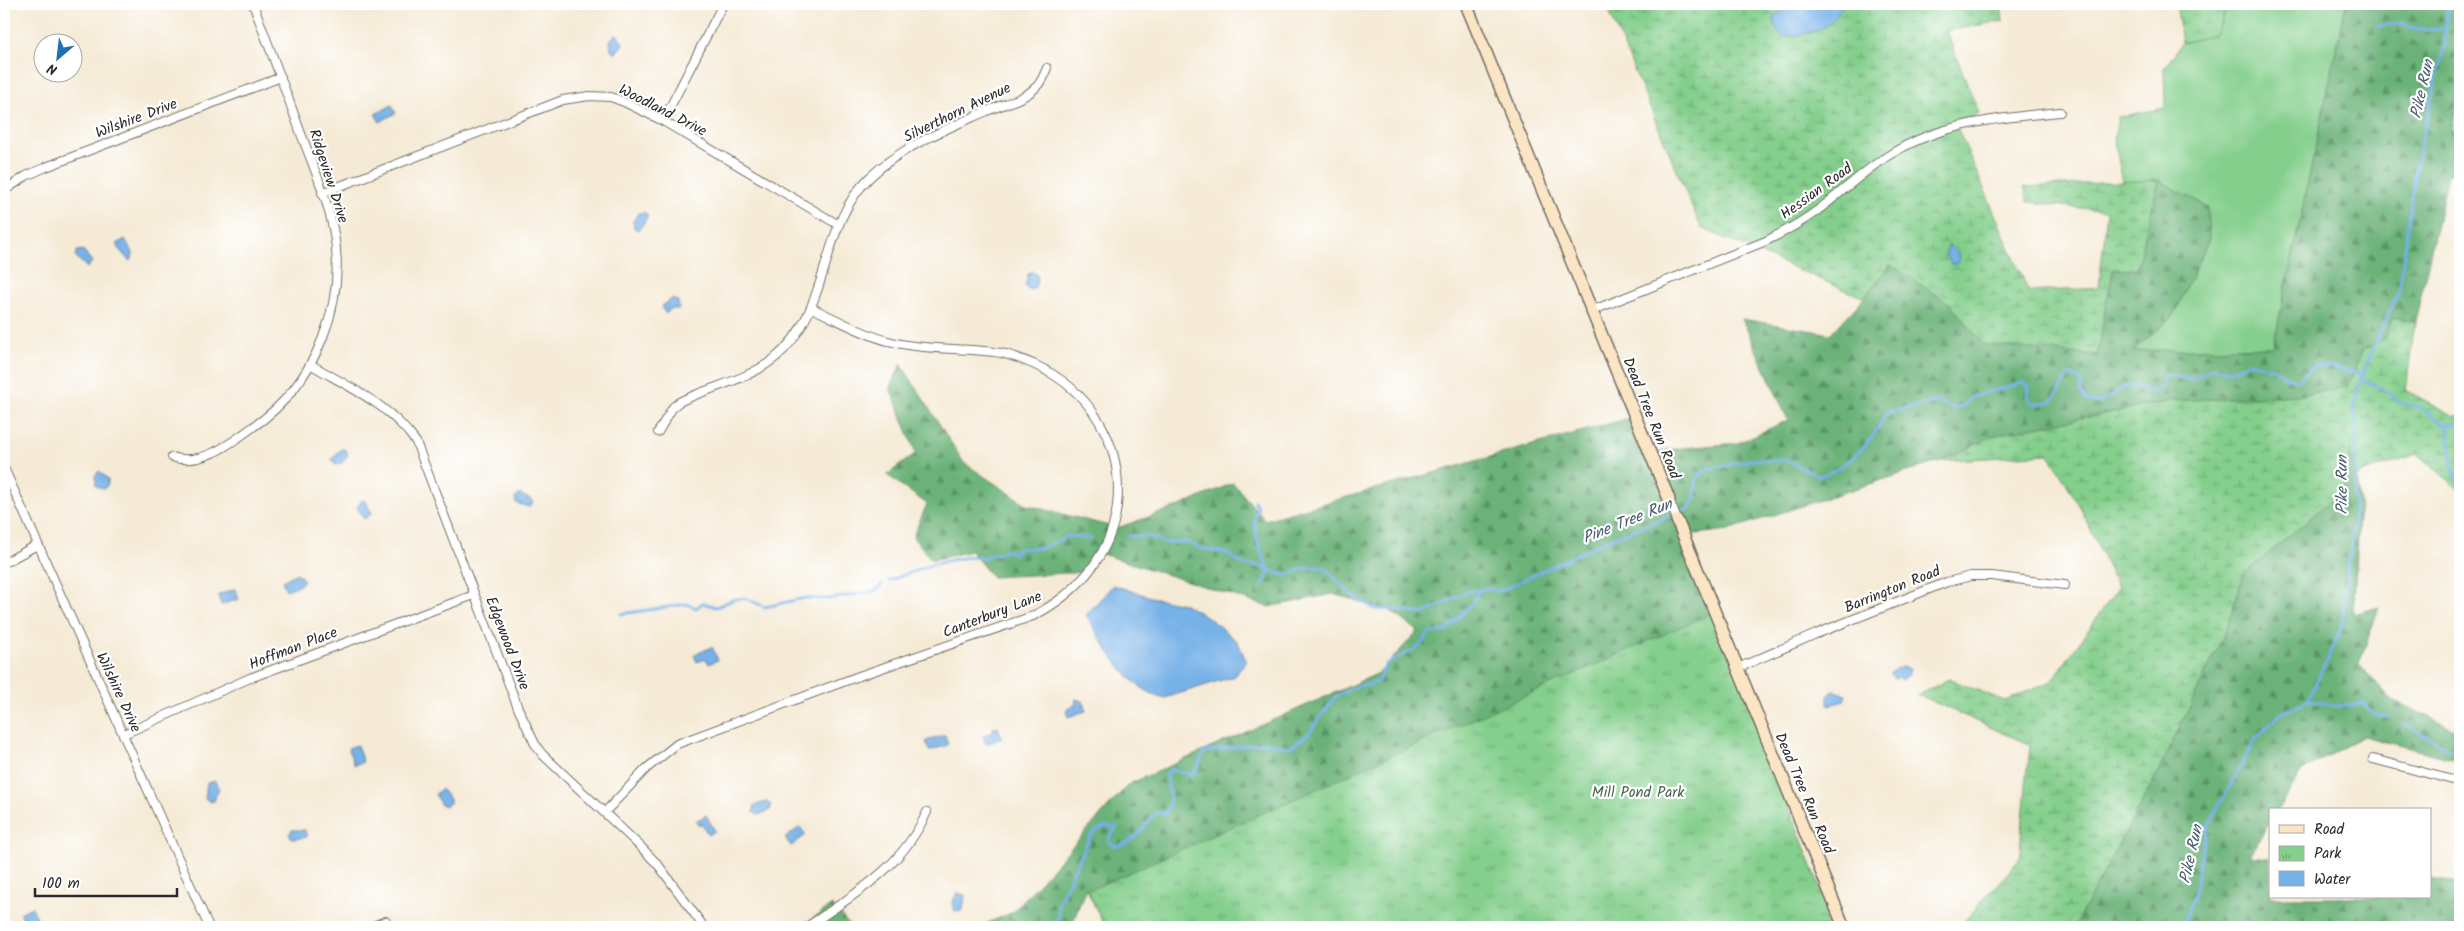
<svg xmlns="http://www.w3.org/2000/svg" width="2464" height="931" font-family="Kalam,sans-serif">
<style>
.green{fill:#84cf8c;stroke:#587d5c}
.forest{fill:url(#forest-firs);stroke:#4b6e52}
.wetland{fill:url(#wetland-marsh);stroke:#587d5c}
.park{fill:url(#park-tufts);stroke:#587d5c}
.water{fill:#76b1e7;stroke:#506e89}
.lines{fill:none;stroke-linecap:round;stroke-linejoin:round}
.stream{stroke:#76b1e7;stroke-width:3}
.street-casing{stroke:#726e66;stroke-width:10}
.secondary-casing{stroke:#726e66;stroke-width:14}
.street{stroke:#fff;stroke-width:8}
.secondary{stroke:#fce5c4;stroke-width:11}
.labels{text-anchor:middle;stroke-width:4.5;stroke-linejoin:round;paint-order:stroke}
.street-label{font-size:15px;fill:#2b2b2b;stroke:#fff}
.park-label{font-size:15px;fill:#4a644d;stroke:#fff}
.water-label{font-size:16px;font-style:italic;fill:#455a6d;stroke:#fff}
</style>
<defs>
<pattern id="forest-firs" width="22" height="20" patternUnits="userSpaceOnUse" patternTransform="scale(1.25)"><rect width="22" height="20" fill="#6bb278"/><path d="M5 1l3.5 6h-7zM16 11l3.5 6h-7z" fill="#589163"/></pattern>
<pattern id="wetland-marsh" width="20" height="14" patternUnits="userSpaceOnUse" patternTransform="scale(1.25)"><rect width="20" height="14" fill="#84cf8c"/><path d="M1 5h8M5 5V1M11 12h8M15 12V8" fill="none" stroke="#6ca873"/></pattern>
<pattern id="park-tufts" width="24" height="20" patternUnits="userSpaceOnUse" patternTransform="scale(1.25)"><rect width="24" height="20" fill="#84cf8c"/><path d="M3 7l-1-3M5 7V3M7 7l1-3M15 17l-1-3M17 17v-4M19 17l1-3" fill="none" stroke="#6ca873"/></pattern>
</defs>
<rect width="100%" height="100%" fill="#fff"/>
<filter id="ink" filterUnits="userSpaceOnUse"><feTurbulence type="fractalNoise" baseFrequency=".02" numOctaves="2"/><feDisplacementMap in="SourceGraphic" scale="10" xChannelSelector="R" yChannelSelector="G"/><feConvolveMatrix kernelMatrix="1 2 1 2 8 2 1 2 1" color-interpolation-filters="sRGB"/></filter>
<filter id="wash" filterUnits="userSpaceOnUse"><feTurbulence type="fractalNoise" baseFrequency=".0096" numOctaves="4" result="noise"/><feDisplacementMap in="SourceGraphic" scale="20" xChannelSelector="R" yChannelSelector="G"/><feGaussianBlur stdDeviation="1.12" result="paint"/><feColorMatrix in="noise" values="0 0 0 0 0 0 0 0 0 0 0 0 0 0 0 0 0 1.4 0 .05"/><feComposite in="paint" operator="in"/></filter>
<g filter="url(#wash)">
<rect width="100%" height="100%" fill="#f5ead5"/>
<polygon class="green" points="2224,4 2346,4 2273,347 2131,351 2159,180 2123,182 2114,139 2118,117 2165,108 2164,68 2182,43 2216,34 2227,8"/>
<g class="forest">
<polygon points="2346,4 2460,4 2460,86 2452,131 2460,134 2460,170 2448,175 2415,322 2394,317 2385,338 2362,350 2347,387 2303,395 2170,401 1996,435 1941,461 1728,530 1689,535 1714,612 1835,927 1105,927 1086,888 1071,927 978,927 1013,912 1129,784 1379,673 1418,631 1391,611 1333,594 1269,607 1099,553 1088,572 992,577 971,551 932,560 913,537 927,504 887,475 916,453 890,388 901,364 964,463 1027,505 1117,528 1180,506 1233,483 1265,520 1633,417 1651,460 1662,450 1738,443 1788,420 1742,319 1831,334 1864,298 1890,264 1950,304 1983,344 2097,355 2113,269 2136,269 2159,180 2208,207 2209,239 2173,317 2132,351 2273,347"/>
<polygon points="2350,447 2360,502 2353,614 2379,607 2359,664 2389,698 2454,729 2460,729 2460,761 2363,736 2301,772 2278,810 2270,810 2270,822 2250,856 2270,858 2270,897 2430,897 2430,879 2460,883 2460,927 2074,927 2156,776 2224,635 2243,575 2345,488"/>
<polygon points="832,905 851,927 801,927"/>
</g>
<g class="wetland">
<polygon points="1606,4 2001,4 2003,21 1946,31 1979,113 1957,127 2029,292 2099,288 2107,211 2028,202 2024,187 2159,180 2136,270 2113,269 2097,355 1983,344 1950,304 1890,264 1864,298 1701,228"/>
<polygon points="2176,4 2224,4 2227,8 2216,34 2182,43"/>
<polygon points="2394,317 2415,322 2406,390 2453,416 2460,415 2460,490 2417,454 2362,473 2356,479 2350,449 2345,488 2243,575 2224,635 2156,776 2074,927 1959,927 2019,860 2030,745 1918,695 1949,679 2005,701 2052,681 2118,588 2078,503 2049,454 1941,461 1996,435 2170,401 2303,395 2347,387 2363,350 2385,338"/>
</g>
<polygon class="park" points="1714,612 1835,927 1105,927 1088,891"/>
<g class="water">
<path d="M1800 4H1843C1831 31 1812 33 1784 37 1777 31 1772 25 1775 15Z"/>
<polygon points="615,34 618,35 623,44 615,54 611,50 610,41"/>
<polygon points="392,105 396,113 380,122 375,114"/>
<polygon points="639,213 646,213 648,216 639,230 634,228 633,221"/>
<polygon points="125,239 133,253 132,259 129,261 117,247 118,243"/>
<polygon points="1948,246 1951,246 1958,253 1959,260 1956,264 1952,264 1945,255"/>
<polygon points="83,250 92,262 87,268 75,256 77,251"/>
<polygon points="1031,271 1038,276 1035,288 1031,290 1027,289 1025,286 1028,274"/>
<polygon points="672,299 678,301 679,309 670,309 666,314 662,309 662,306"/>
<polygon points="341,449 346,450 348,455 342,463 335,465 332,459"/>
<polygon points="99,471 108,479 108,484 104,489 96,486 95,476"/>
<polygon points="520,494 533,501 531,506 528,507 516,503 515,498"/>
<polygon points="362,500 365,501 372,513 366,518 363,518 357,507"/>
<polygon points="297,573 304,580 300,585 286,590 282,581"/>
<path d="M1113 585 1154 598 1184 604 1209 618 1238 642 1246 661 1235 676 1165 698C1128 691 1104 644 1086 615Z"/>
<polygon points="235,589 239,599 221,605 218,595"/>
<polygon points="712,647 718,660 709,664 706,659 697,662 694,655"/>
<polygon points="1903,666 1910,669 1908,676 1901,680 1899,677 1894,679 1890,673"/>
<polygon points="1833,691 1846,694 1845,701 1831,705 1828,704 1828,696"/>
<polygon points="1076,699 1083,701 1086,711 1068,717 1067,709 1075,705"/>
<polygon points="998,727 1002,738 986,744 983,736 993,732 993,728"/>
<polygon points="945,735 948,745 929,751 926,741"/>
<polygon points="357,745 363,762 354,765 348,748"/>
<polygon points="215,781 219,788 214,801 210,802 205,798 207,782"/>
<polygon points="441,789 450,799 450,803 445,806 440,804 435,794"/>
<polygon points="767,802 771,805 770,810 759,815 753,812 755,805"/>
<polygon points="706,815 715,831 708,835 702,824 699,826 696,821"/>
<polygon points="800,827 806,835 791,846 785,838"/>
<polygon points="292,830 305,830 307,837 293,839 289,834"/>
<polygon points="957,893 965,895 963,910 959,912 954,910 952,903"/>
<polygon points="32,907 40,924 32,927 27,917 23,919 20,913"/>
</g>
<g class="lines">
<g class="stream">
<polyline points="2378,26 2404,23 2412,28 2432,30 2446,28"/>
<path d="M2362 379 2392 394 2395 400C2403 404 2419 406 2425 410 2443 422 2436 424 2460 426"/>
<path d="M2448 426C2452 446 2447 466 2460 483"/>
<path d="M1254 501 1258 508C1248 527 1263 553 1269 572L1262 586"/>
<polyline points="1129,536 1149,536 1165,543 1187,542 1202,549 1227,553 1244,565 1254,565 1287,576 1303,568 1324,567 1353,596 1375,609 1403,610 1423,614 1469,591 1479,590"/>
<path d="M889 581C908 573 966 550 983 559L990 554H998L1006 549 1014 554 1017 549 1042 548 1069 536 1091 539"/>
<polyline points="621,614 687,604 696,608 703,603 716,607 735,599 745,598 765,607 805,598 828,599 870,592 877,590 882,584"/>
<polyline points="2308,700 2341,707 2345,705 2352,706 2362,703 2375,714 2388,717"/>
<polyline points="2403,723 2450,750"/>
<path d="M1051 927 1058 920V904L1091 835 1103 827H1117L1108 839 1112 845C1131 850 1144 825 1156 813H1166L1170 802 1167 773 1172 769 1190 775 1196 770 1204 752 1267 742 1273 745 1291 747 1308 734 1336 696 1360 685H1368L1378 681 1386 664 1420 646 1429 633 1446 631 1473 602 1479 590 1488 588 1500 591 1607 540 1690 508 1695 496 1697 478 1705 470 1750 460H1785L1820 476C1850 467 1874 440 1886 413L1938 401 1954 409 1964 405 1973 396 2023 383 2029 386 2028 397 2032 403C2059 407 2056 391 2070 375L2081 380 2080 392 2086 400 2098 403 2114 395 2125 386H2138L2151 392 2162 386 2165 375 2193 379 2213 368 2231 371 2249 362 2276 369 2284 377 2299 380 2313 366H2330L2363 374"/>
<polyline points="2181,927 2194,897 2206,829 2256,739 2279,715 2308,700 2341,629 2354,520 2356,427 2354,409 2358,389 2370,356 2399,290 2418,156 2445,43 2447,4"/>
</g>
</g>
</g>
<g filter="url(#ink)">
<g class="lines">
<g class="street-casing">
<g id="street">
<polyline points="663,121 723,4"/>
<polyline points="4,191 26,176 46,167 281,77"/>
<polyline points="322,193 563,100 589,96 611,97 624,102 663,121 837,224"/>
<path d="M1591 311 1766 241C1784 232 1802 222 1818 210 1843 192 1865 169 1891 154 1940 123 2004 117 2060 112"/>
<path d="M310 364C350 388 388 403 416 442L518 708 535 744 542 754 642 848 659 866 704 927"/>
<path d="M658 432 673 407 679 402C711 386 747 381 775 358 832 311 818 226 870 177 902 146 949 128 989 110 1004 104 1025 99 1036 87 1042 82 1044 74 1047 68"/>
<path d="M172 457C201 467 231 443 253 427 316 384 348 302 333 228 326 195 312 163 300 131 285 89 269 46 253 4"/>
<polyline points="4,468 209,927"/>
<polyline points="1669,499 1677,520"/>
<polyline points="4,563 37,545"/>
<polyline points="1738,668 1816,634 1947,582 1971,576 1992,576 2065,585"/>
<polyline points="124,734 250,678 474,595"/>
<polyline points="2373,759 2460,782"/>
<path d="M605 812 647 768 677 744 859 676 1033 616C1076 594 1111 556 1117 506 1124 444 1090 389 1033 364 1023 360 1012 355 1001 353 963 347 925 351 888 341 862 334 836 319 812 308"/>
<polyline points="370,927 386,921"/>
<path d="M807 927C856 893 901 869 927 812"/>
</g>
</g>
<g class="secondary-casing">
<g id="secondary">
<polyline points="1466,4 1669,499"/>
<polyline points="1677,520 1844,927"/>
</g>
</g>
<use href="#street" class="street"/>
<use href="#secondary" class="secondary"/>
</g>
</g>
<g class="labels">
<g class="street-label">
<text transform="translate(663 110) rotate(27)" y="5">Woodland Drive</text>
<text transform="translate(957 112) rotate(-26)" y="5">Silverthorn Avenue</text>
<text transform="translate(136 118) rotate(-21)" y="5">Wilshire Drive</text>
<text transform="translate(329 176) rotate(72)" y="5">Ridgeview Drive</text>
<text transform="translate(1816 191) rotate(-36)" y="5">Hessian Road</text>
<text transform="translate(1652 418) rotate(68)" y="5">Dead Tree Run Road</text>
<text transform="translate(1892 589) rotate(-22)" y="5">Barrington Road</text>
<text transform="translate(992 614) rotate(-21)" y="5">Canterbury Lane</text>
<text transform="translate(508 643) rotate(69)" y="5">Edgewood Drive</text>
<text transform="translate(293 648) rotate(-21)" y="5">Hoffman Place</text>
<text transform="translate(119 692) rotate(65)" y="5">Wilshire Drive</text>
<text transform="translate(1805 793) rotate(67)" y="5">Dead Tree Run Road</text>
</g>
<g class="park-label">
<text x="1638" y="797">Mill Pond Park</text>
</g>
<g class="water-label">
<text transform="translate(2421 89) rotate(-77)" y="6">Pike Run</text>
<text transform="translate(2341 485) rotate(-90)" y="6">Pike Run</text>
<text transform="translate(1627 520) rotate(-22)" y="6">Pine Tree Run</text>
<text transform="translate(2190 854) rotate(-77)" y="6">Pike Run</text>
</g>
</g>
<rect width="2464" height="931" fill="none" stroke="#fff" stroke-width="20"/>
<rect x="2269" y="808" width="162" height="90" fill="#ffffff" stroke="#aaaaaa"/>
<rect x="2279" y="825" width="25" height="8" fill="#fce5c4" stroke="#aaaaaa"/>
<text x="2314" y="834" font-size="15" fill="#2b2b2b">Road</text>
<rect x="2279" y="846" width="25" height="15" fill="url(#park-tufts)" stroke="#aaaaaa"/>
<text x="2314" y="858" font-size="15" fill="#2b2b2b">Park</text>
<rect x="2279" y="871" width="25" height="15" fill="#76b1e7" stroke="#aaaaaa"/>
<text x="2314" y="884" font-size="15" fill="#2b2b2b">Water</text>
<g transform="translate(58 58) rotate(208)"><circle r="24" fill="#ffffff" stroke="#aaaaaa"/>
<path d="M0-4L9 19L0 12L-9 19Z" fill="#1f6fb2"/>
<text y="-8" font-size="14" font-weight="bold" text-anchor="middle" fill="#2b2b2b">N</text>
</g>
<path d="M35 888v8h142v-8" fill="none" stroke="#2b2b2b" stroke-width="2.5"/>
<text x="42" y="888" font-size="15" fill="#2b2b2b" stroke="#ffffff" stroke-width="4" paint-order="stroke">100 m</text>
</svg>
